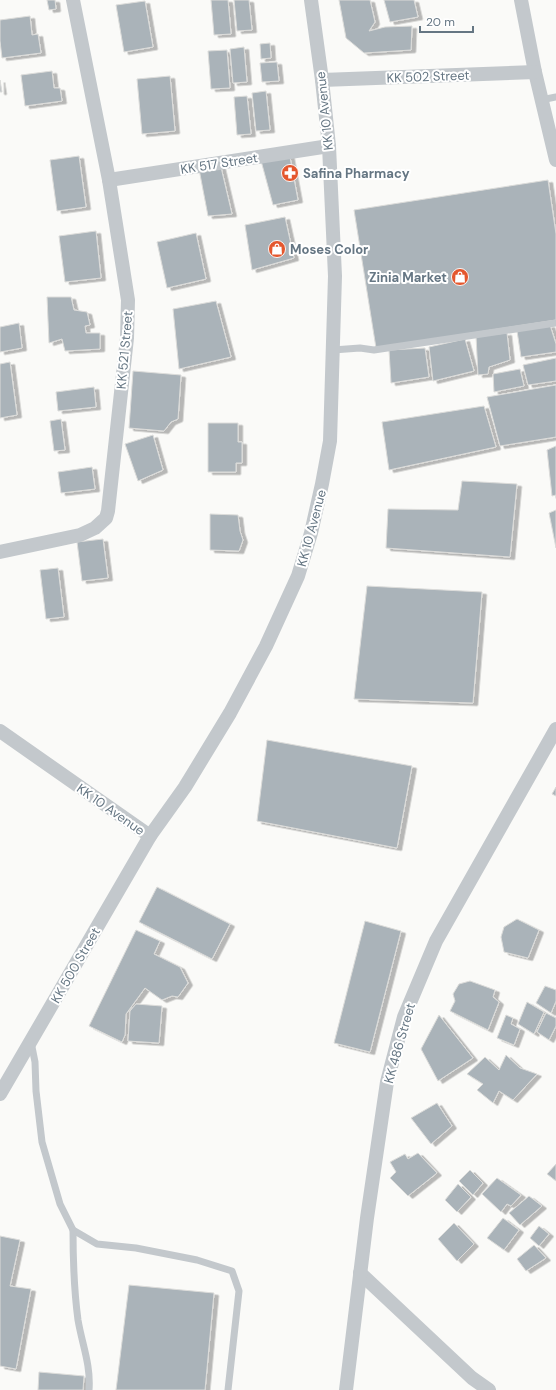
<svg xmlns="http://www.w3.org/2000/svg" width="556" height="1390" font-family="'DM Sans',sans-serif">
<style>
.building{fill:#aab3b9;stroke:#dcdcda;filter:url(#shadow)}
.lines{fill:none;stroke-linecap:round;stroke-linejoin:round}
.lane{stroke:#c3c8cc;stroke-width:7}
.street{stroke:#c3c8cc;stroke-width:14}
.labels{text-anchor:middle;stroke-width:4;stroke-linejoin:round;paint-order:stroke}
.street-label{font-size:13px;fill:#657683;stroke:#fff}
.poi-label{font-size:13px;font-weight:bold;fill:#657683;stroke:#fff;text-anchor:start}
</style>
<defs>
<filter id="shadow"><feDropShadow dx="4.5" dy="2.5" stdDeviation="0" flood-color="#0004"/></filter>
</defs>
<rect width="100%" height="100%" fill="#fafaf8"/>
<g class="building">
<polygon points="47,0 55,0 56,9 49,10"/>
<polygon points="211,0 228,0 231,34 214,35"/>
<polygon points="234,0 249,0 252,30 237,31"/>
<polygon points="339,0 370,0 375,22 369,31 385,27 412,26 411,50 364,53 346,38"/>
<polygon points="384,0 414,0 418,17 390,22"/>
<polygon points="145,1 153,47 124,52 116,5"/>
<polygon points="30,16 32,35 38,34 41,53 2,58 0,41 0,20"/>
<polygon points="270,43 271,58 261,59 260,44"/>
<polygon points="244,47 247,82 233,83 230,49"/>
<polygon points="227,50 230,88 211,89 208,51"/>
<polygon points="277,62 279,81 262,82 260,63"/>
<polygon points="52,71 54,88 60,88 62,101 25,106 21,75"/>
<polygon points="170,76 175,131 142,134 137,79"/>
<polygon points="0,80 2,92 0,92"/>
<polygon points="266,91 270,130 256,131 252,93"/>
<polygon points="247,96 251,134 237,135 234,97"/>
<polygon points="289,152 298,200 273,205 260,157"/>
<polygon points="79,156 86,207 57,211 50,160"/>
<polygon points="220,163 232,214 208,216 199,169"/>
<polygon points="548,180 556,234 556,320 376,348 354,210"/>
<polygon points="285,217 294,258 252,270 245,225"/>
<polygon points="96,231 101,278 65,282 59,236"/>
<polygon points="196,233 206,279 167,288 157,242"/>
<polygon points="47,297 71,297 74,310 87,312 90,325 85,326 86,333 100,333 100,349 65,351 62,339 49,343"/>
<polygon points="216,301 231,357 179,369 173,309"/>
<polygon points="19,323 22,348 0,352 0,327"/>
<polygon points="550,325 556,344 556,352 521,357 517,331"/>
<polygon points="507,333 510,360 489,367 488,374 478,375 476,336"/>
<polygon points="465,339 474,371 433,381 429,347"/>
<polygon points="425,348 429,377 391,383 389,350"/>
<polygon points="556,358 556,381 528,385 523,365"/>
<polygon points="10,362 17,415 0,418 0,364"/>
<polygon points="520,369 524,386 494,392 493,374"/>
<polygon points="133,371 181,375 178,419 171,422 164,431 129,428"/>
<polygon points="556,385 556,437 500,446 487,397"/>
<polygon points="94,387 96,407 58,411 56,392"/>
<polygon points="484,406 496,447 389,470 382,422"/>
<polygon points="61,419 65,450 54,451 50,421"/>
<polygon points="208,423 238,423 238,442 242,442 242,463 236,463 236,472 208,472"/>
<polygon points="153,435 163,470 138,481 125,444"/>
<polygon points="556,446 556,495 552,496 547,450"/>
<polygon points="92,467 95,489 61,493 58,472"/>
<polygon points="462,481 517,484 510,557 386,548 388,509 458,510"/>
<polygon points="556,510 556,548 549,513"/>
<polygon points="210,514 238,515 240,531 243,540 239,551 210,550"/>
<polygon points="103,539 108,578 82,581 77,542"/>
<polygon points="58,568 64,617 46,619 40,570"/>
<polygon points="367,586 482,592 473,703 354,699"/>
<polygon points="267,740 412,766 397,848 257,821"/>
<polygon points="556,787 556,796 552,794"/>
<polygon points="157,887 230,924 212,959 139,922"/>
<polygon points="517,919 539,930 528,958 504,952 501,937 504,927"/>
<polygon points="365,921 401,931 370,1052 334,1043"/>
<polygon points="136,930 160,941 154,954 180,967 188,983 178,997 172,996 162,1000 145,988 126,1014 125,1035 122,1042 89,1026"/>
<polygon points="470,981 495,990 493,997 499,1002 488,1030 450,1011 455,1001 453,994 459,984"/>
<polygon points="545,986 556,990 556,1001 551,1013 536,1003"/>
<polygon points="527,1002 544,1012 534,1034 518,1024"/>
<polygon points="136,1004 162,1006 159,1043 128,1041 130,1011"/>
<polygon points="546,1013 556,1018 556,1026 549,1040 537,1032"/>
<polygon points="439,1015 473,1058 438,1081 421,1049"/>
<polygon points="506,1015 513,1018 511,1024 520,1029 514,1045 497,1038"/>
<polygon points="506,1055 520,1068 537,1074 513,1100 499,1091 493,1103 477,1090 483,1084 467,1074 485,1057 499,1070"/>
<polygon points="437,1103 452,1126 431,1144 411,1118"/>
<polygon points="418,1153 437,1173 408,1196 390,1178 396,1172 390,1162 405,1154 408,1159"/>
<polygon points="556,1164 556,1181 547,1174"/>
<polygon points="470,1170 483,1183 473,1195 459,1181"/>
<polygon points="497,1178 521,1195 511,1206 507,1204 501,1212 482,1194"/>
<polygon points="458,1184 471,1197 457,1212 445,1200"/>
<polygon points="529,1196 542,1206 520,1225 509,1213"/>
<polygon points="503,1218 519,1230 504,1250 487,1238"/>
<polygon points="454,1223 474,1244 457,1261 438,1239"/>
<polygon points="539,1226 549,1234 539,1246 530,1238"/>
<polygon points="0,1236 20,1240 10,1286 31,1289 16,1369 0,1366"/>
<polygon points="534,1245 546,1258 526,1271 517,1259"/>
<polygon points="129,1285 214,1293 205,1390 116,1390"/>
<polygon points="39,1372 84,1376 83,1390 38,1390"/>
</g>
<g class="lines">
<g class="lane">
<polyline points="541,100 556,97"/>
<polyline points="333,350 360,348 374,350 556,323"/>
<polyline points="31,1042 35,1062 36,1091 42,1142 60,1204 73,1230 97,1244 136,1248 197,1260 232,1271 239,1291 228,1390"/>
<path d="M73 1230C73 1260 74 1290 78 1320 82 1344 91 1365 89 1390"/>
</g>
<g class="street">
<polyline points="521,0 535,72 556,160"/>
<polyline points="322,80 535,72"/>
<polyline points="109,180 329,146"/>
<polyline points="0,552 80,535 95,528 106,518 108,511 127,338 128,300 109,180 73,0"/>
<polyline points="0,731 150,836 185,787 230,713 266,646 298,576 311,533 322,484 330,441 335,276 329,146 322,80 311,0"/>
<polyline points="0,1094 150,836"/>
<polyline points="360,1273 472,1378 489,1390"/>
<polyline points="346,1390 367,1218 387,1082 404,1017 436,941 556,729"/>
</g>
</g>
<defs>
<g id="pharmacy-disc" transform="scale(0.9)"><circle r="9.5" fill="#e4572e" stroke="#fff"/><path d="M-2-6h4v4h4v4h-4v4h-4v-4h-4v-4h4Z" fill="#fff"/></g>
<g id="shop-disc" transform="scale(0.9)"><circle r="9.5" fill="#e4572e" stroke="#fff"/><path d="M-5-2.5h2.3a2.7 3.5 0 0 1 5.4 0H5L5.5 6h-11ZM-1.5-2.5h3a1.5 2.3 0 0 0-3 0Z" fill="#fff"/></g>
</defs>
<g fill-rule="evenodd">
<use href="#pharmacy-disc" x="290" y="173"/>
<use href="#shop-disc" x="277" y="249"/>
<use href="#shop-disc" x="460" y="277"/>
</g>
<g class="labels">
<g class="street-label">
<text transform="translate(428 76) rotate(-2)" y="5">KK 502 Street</text>
<text transform="translate(324 111) rotate(-96)" y="5">KK 10 Avenue</text>
<text transform="translate(219 163) rotate(-9)" y="5">KK 517 Street</text>
<text transform="translate(124 350) rotate(-85)" y="5">KK 521 Street</text>
<text transform="translate(311 528) rotate(-75)" y="5">KK 10 Avenue</text>
<text transform="translate(111 809) rotate(35)" y="5">KK 10 Avenue</text>
<text transform="translate(75 965) rotate(-60)" y="5">KK 500 Street</text>
<text transform="translate(399 1043) rotate(-74)" y="5">KK 486 Street</text>
</g>
<g class="poi-label">
<text x="303" y="178">Safina Pharmacy</text>
<text x="290" y="254">Moses Color</text>
<text x="447" y="282" text-anchor="end">Zinia Market</text>
</g>
</g>
<path d="M420 26v6h53v-6" fill="none" stroke="#657683" stroke-width="2"/>
<text x="426" y="26" font-size="12" fill="#657683" stroke="#ffffff" stroke-width="3" paint-order="stroke">20 m</text>
</svg>
